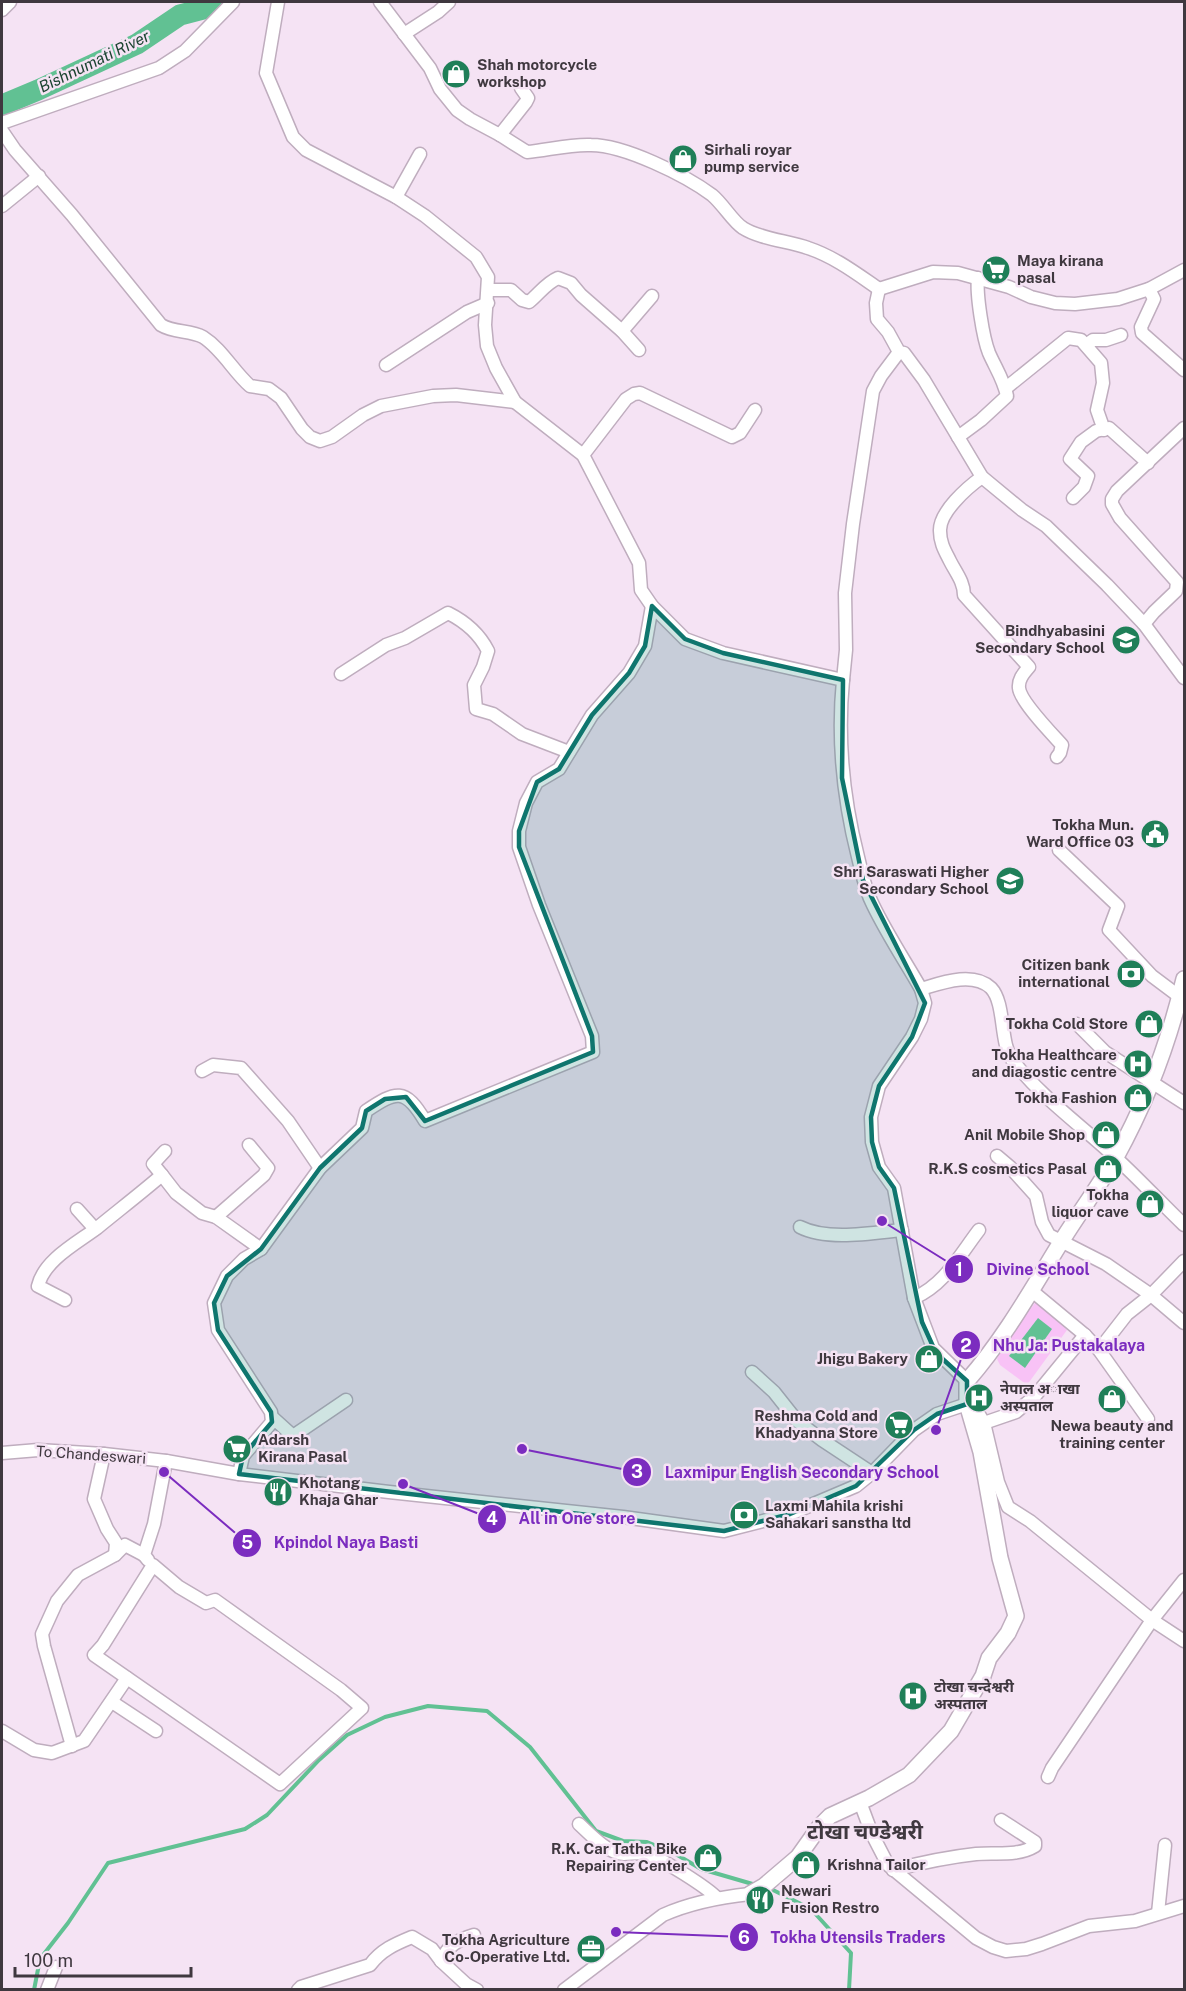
<svg xmlns="http://www.w3.org/2000/svg" width="1186" height="1991" font-family="'Public Sans','Noto Sans Devanagari',sans-serif">
<style>
.green{fill:#f8c2f6}
.water{fill:#61c193}
.lines{fill:none;stroke-linecap:round;stroke-linejoin:round}
.stream{stroke:#61c193;stroke-width:4}
.river{stroke:#61c193;stroke-width:21}
.minor-casing{stroke:#bfadbe;stroke-width:15}
.major-casing{stroke:#bfadbe;stroke-width:18}
.minor{stroke:#fff;stroke-width:12}
.major{stroke:#fff;stroke-width:15}
.marked{fill:#0f766e;fill-opacity:0.2;stroke:#0f766e;stroke-width:4.5;stroke-linejoin:round}
.labels{text-anchor:middle;stroke-width:5;stroke-linejoin:round;paint-order:stroke}
.poi-label{font-size:15px;font-weight:bold;fill:#3f383f;stroke:#f5e3f4;text-anchor:end}
.street-label{font-size:15px;fill:#3f383f;stroke:#f5e3f4}
.water-label{font-size:16px;font-style:italic;fill:#1b4431;stroke:#f5e3f4}
.district-label{font-size:21px;font-weight:bold;fill:#3f383f;stroke:#f5e3f4}
.leader{fill:none;stroke:#7b2cbf;stroke-width:2}
.callout-dot{fill:#7b2cbf;stroke:#f5e3f4;stroke-width:2}
.mark-label{font-size:18px;text-anchor:middle;font-weight:bold;fill:#fff}
.callout-label{font-size:16px;text-anchor:middle;font-weight:bold;fill:#7b2cbf;stroke:#f5e3f4;stroke-width:5;stroke-linejoin:round;paint-order:stroke}
</style>
<rect width="100%" height="100%" fill="#f5e3f4"/>
<polygon class="green" points="1037,1300 1067,1330 1027,1385 1000,1365 997,1359 1002,1348"/>
<polygon class="water" points="1038,1318 1052,1329 1025,1368 1009,1356"/>
<g class="lines">
<g class="stream">
<polyline points="769,1888 811,1909 851,1953 849,1990"/>
<polyline points="34,1990 40,1959 68,1923 108,1863 245,1829 267,1815 319,1760 347,1735 385,1717 428,1706 487,1711 530,1747 596,1831 623,1841 647,1842 674,1853 701,1869 756,1885"/>
</g>
<polyline class="river" points="2,105 38,90 137,44 180,15 203,9 217,2"/>
<g class="minor-casing">
<g id="minor">
<path d="M278 2 266 73 293 137 306 150 396 197 425 216 476 257 488 277 485 325 487 346 496 368 515 402 583 455 639 563 641 590 652 606 685 639 723 653 843 680C837 741 843 798 858 857 862 873 865 890 873 905 887 934 905 961 921 989L925 1003 921 1019 912 1037 879 1086 871 1117 872 1142 879 1167 894 1188 914 1298 933 1348 967 1381"/>
<path d="M380 2 430 68 440 89 457 110 470 119 500 135 527 152C548 150 570 144 591 145 624 145 685 175 712 195 723 204 733 222 743 228 760 239 789 241 808 248 835 257 857 274 879 289"/>
<polyline points="2,10 10,2"/>
<polyline points="404,34 438,12 449,2"/>
<polyline points="2,123 159,68 185,51 233,2"/>
<path d="M2 131 15 150 72 215 161 325C174 333 190 330 203 337 222 349 233 371 250 386L269 389 281 398 302 429 310 437 320 441 332 437 363 415 381 406 433 396 456 395 515 402"/>
<polyline points="500,135 526,102 528,98 521,88"/>
<polyline points="396,197 420,154"/>
<polyline points="2,206 39,176"/>
<polyline points="879,289 876,303 877,319 888,332 899,352 904,353 924,380 982,477 1022,510 1046,526 1107,585 1144,624 1184,678"/>
<polyline points="879,289 933,272 958,273 1009,287 1031,297 1055,303 1075,304 1118,299 1149,289 1184,270"/>
<polyline points="1149,289 1154,299 1141,327 1142,333 1184,370"/>
<path d="M488 290H511L522 300 529 302C539 294 546 283 558 278L571 283 581 295 622 331 639 350"/>
<polyline points="622,331 652,296"/>
<polyline points="1086,345 1093,340 1106,340 1121,335"/>
<polyline points="386,365 467,312 488,303"/>
<polyline points="1006,388 1068,338 1081,340 1101,363 1103,383 1097,410 1104,430"/>
<path d="M958 437 981 420 1007 396C1004 380 995 367 989 353 983 338 976 294 978 278"/>
<polyline points="583,455 626,399 634,394 640,393 732,437 740,433 755,410"/>
<path d="M982 477C968 487 939 512 940 531 940 543 945 551 950 561 956 573 964 582 964 595L1029 667C1024 673 1018 679 1019 688 1020 701 1052 734 1062 745L1060 753 1057 757"/>
<polyline points="1073,498 1084,487 1088,476 1070,459 1081,442 1096,431 1109,428 1148,463"/>
<polyline points="1144,624 1154,612 1176,591 1177,582 1120,518 1112,504 1112,499 1117,491 1184,428"/>
<path d="M341 674 386 645 405 638 448 613C466 622 479 633 488 651L483 667 474 685 476 709 493 714 522 734 569 752"/>
<polyline points="843,680 846,650 845,593 853,524 873,391 881,376 899,352"/>
<polyline points="1059,850 1118,906 1109,930 1152,976 1180,997"/>
<path d="M921 989C941 983 973 971 991 988 1006 1004 999 1043 1013 1061 1042 1098 1082 1126 1116 1158 1140 1180 1161 1203 1184 1225"/>
<polyline points="1077,1024 1105,1052 1184,1103"/>
<polyline points="202,1071 213,1065 241,1068 288,1121 320,1168"/>
<polyline points="997,1156 1010,1167 1036,1196 1042,1222 1049,1235 1106,1264 1151,1295 1184,1323"/>
<polyline points="162,1175 153,1164 165,1151"/>
<polyline points="77,1209 95,1229"/>
<polyline points="216,1217 264,1175 268,1168 249,1145"/>
<path d="M800 1227C827 1241 872 1233 902 1230"/>
<polyline points="1032,1291 1085,1335 1099,1350 1148,1419"/>
<path d="M914 1298C945 1284 959 1256 979 1230"/>
<path d="M65 1300 38 1286C44 1260 77 1243 97 1228 119 1210 141 1193 162 1175L176 1193 202 1213 216 1217 261 1249"/>
<polyline points="1099,1350 1127,1314 1151,1295 1184,1261"/>
<polyline points="752,1372 774,1392 797,1421 822,1440 872,1473"/>
<polyline points="272,1417 293,1436 346,1400"/>
<polyline points="984,1423 1016,1412 1035,1396 1085,1335"/>
<polyline points="2,1453 38,1450 104,1454 166,1461 239,1474 389,1492 623,1517 724,1531 790,1514 856,1486 872,1473 914,1430 937,1414 967,1404 977,1411 984,1423 998,1482 1008,1507 1030,1521 1152,1620 1184,1641"/>
<polyline points="104,1454 94,1499 107,1529 116,1543 115,1555"/>
<path d="M239 1474 243 1456 272 1422 271 1412 218 1330 214 1303 227 1276 244 1259 261 1249 320 1168 362 1128 366 1111C396 1091 405 1087 425 1121L593 1052 592 1036 539 905 519 847V831L526 803 537 782 559 769 592 715 629 673 645 646 652 606"/>
<polyline points="148,1560 144,1555 154,1524 166,1461"/>
<polygon points="153,1565 179,1587 206,1603 215,1600 341,1690 362,1708 280,1784 94,1655 103,1645"/>
<polyline points="112,1702 156,1731"/>
<polyline points="2,1731 34,1750 52,1753 84,1741 127,1678"/>
<polyline points="72,1746 44,1646 42,1634 57,1601 78,1575 115,1555 125,1545 144,1555"/>
<polyline points="1048,1777 1052,1768 1152,1620 1184,1580"/>
<polyline points="860,1802 872,1834 888,1865 976,1938 993,1947 1006,1951 1026,1949 1042,1944 1089,1926 1135,1921 1184,1906"/>
<path d="M579 1824C591 1835 607 1853 624 1854 632 1854 639 1852 647 1854 661 1858 708 1888 717 1898"/>
<path d="M893 1870C920 1863 948 1857 976 1854 995 1852 1017 1857 1035 1846V1842L1001 1820"/>
<polyline points="1158,1913 1165,1845"/>
<path d="M441 1961C448 1945 458 1940 474 1935"/>
<polyline points="47,1990 56,1967"/>
<path d="M298 1990 301 1987 370 1965C381 1950 395 1944 412 1937L432 1949 441 1961 466 1984 477 1990"/>
<path d="M564 1990 663 1915C690 1903 721 1897 750 1894"/>
</g>
</g>
<g class="major-casing">
<path id="major" d="M750 1894 764 1886 798 1857 820 1826 830 1816 869 1798 909 1775 951 1731 983 1676 989 1658 1008 1633 1016 1616 1000 1558 981 1452 967 1404V1381C1004 1339 1032 1289 1061 1242 1079 1213 1099 1186 1116 1157 1147 1101 1169 1042 1184 979"/>
</g>
<use href="#minor" class="minor"/>
<use href="#major" class="major"/>
</g>
<path class="marked" d="M652 606 685 639 723 653 843 680 842 778 863 880 925 1003 912 1037 879 1086 871 1117 872 1142 879 1167 894 1188 922 1322 936 1353 967 1381V1404L937 1414 914 1430 856 1486 790 1514 724 1531 239 1474 243 1456 272 1422 271 1412 218 1330 214 1303 227 1276 261 1249 320 1168 362 1128 366 1111 385 1099 406 1097 425 1121 593 1052 592 1036 519 847V831L537 782 559 769 592 715 629 673 645 646Z"/>
<defs>
<g id="shop-disc" transform="scale(1.5)"><circle r="9.5" fill="#1f7f58" stroke="#f5e3f4"/><path d="M-5-2.5h2.3a2.7 3.5 0 0 1 5.4 0H5L5.5 6h-11ZM-1.5-2.5h3a1.5 2.3 0 0 0-3 0Z" fill="#fff"/></g>
<g id="supermarket-disc" transform="scale(1.5)"><circle r="9.5" fill="#1f7f58" stroke="#f5e3f4"/><path d="M-6-5.5h2.5l.6 2H6L4.5 2H-2.5L-4.4-4H-6ZM-1.5 3.2a1.3 1.3 0 1 0 .1 0ZM3 3.2a1.3 1.3 0 1 0 .1 0Z" fill="#fff"/></g>
<g id="school-disc" transform="scale(1.5)"><circle r="9.5" fill="#1f7f58" stroke="#f5e3f4"/><path d="M0-5L7-2L0 1L-7-2ZM-4 1L0 2.5L4 1V4Q0 6-4 4Z" fill="#fff"/></g>
<g id="civic-disc" transform="scale(1.5)"><circle r="9.5" fill="#1f7f58" stroke="#f5e3f4"/><path d="M-.6-6.5H3V-4.5H.6V-3L4-1V1h2V6H-6V1h2V-1L-.6-3ZM-1.2 2.5V6h2.4V2.5Z" fill="#fff"/></g>
<g id="bank-disc" transform="scale(1.5)"><circle r="9.5" fill="#1f7f58" stroke="#f5e3f4"/><path d="M-6-4H6V4H-6ZM0-2.3a2.3 2.3 0 1 0 0 4.6a2.3 2.3 0 1 0 0-4.6Z" fill="#fff"/></g>
<g id="hospital-disc" transform="scale(1.5)"><circle r="9.5" fill="#1f7f58" stroke="#f5e3f4"/><path d="M-5-5h3v3.5h4V-5h3V5h-3V1.5h-4V5h-3Z" fill="#fff"/></g>
<g id="restaurant-disc" transform="scale(1.5)"><circle r="9.5" fill="#1f7f58" stroke="#f5e3f4"/><path d="M-5-6h1v4h1v-4h1v4h1v-4h1v5L-1.5 .5V6h-2V.5L-5-1ZM5-6V6H3V1.5H1.5Q1.5-4 5-6Z" fill="#fff"/></g>
<g id="office-disc" transform="scale(1.5)"><circle r="9.5" fill="#1f7f58" stroke="#f5e3f4"/><path d="M-6-3h4V-5.5h4V-3h4V5H-6ZM-1-4.5V-3h2v-1.5ZM-6 0V1H6V0Z" fill="#fff"/></g>
</defs>
<g fill-rule="evenodd">
<use href="#shop-disc" x="456" y="74"/>
<use href="#shop-disc" x="683" y="159"/>
<use href="#supermarket-disc" x="996" y="270"/>
<use href="#school-disc" x="1126" y="640"/>
<use href="#civic-disc" x="1155" y="834"/>
<use href="#school-disc" x="1010" y="881"/>
<use href="#bank-disc" x="1131" y="974"/>
<use href="#shop-disc" x="1149" y="1024"/>
<use href="#hospital-disc" x="1138" y="1064"/>
<use href="#shop-disc" x="1138" y="1098"/>
<use href="#shop-disc" x="1106" y="1135"/>
<use href="#shop-disc" x="1108" y="1169"/>
<use href="#shop-disc" x="1150" y="1204"/>
<use href="#shop-disc" x="929" y="1359"/>
<use href="#hospital-disc" x="979" y="1398"/>
<use href="#shop-disc" x="1112" y="1399"/>
<use href="#supermarket-disc" x="899" y="1425"/>
<use href="#supermarket-disc" x="237" y="1449"/>
<use href="#restaurant-disc" x="278" y="1492"/>
<use href="#bank-disc" x="744" y="1515"/>
<use href="#hospital-disc" x="913" y="1696"/>
<use href="#shop-disc" x="708" y="1858"/>
<use href="#shop-disc" x="806" y="1865"/>
<use href="#restaurant-disc" x="760" y="1900"/>
<use href="#office-disc" x="591" y="1949"/>
</g>
<g class="labels">
<g class="poi-label">
<text x="477" y="70" text-anchor="start">Shah motorcycle<tspan x="477" dy="17">workshop</tspan></text>
<text x="704" y="155" text-anchor="start">Sirhali royar<tspan x="704" dy="17">pump service</tspan></text>
<text x="1017" y="266" text-anchor="start">Maya kirana<tspan x="1017" dy="17">pasal</tspan></text>
<text x="1105" y="636">Bindhyabasini<tspan x="1105" dy="17">Secondary School</tspan></text>
<text x="1134" y="830">Tokha Mun.<tspan x="1134" dy="17">Ward Office 03</tspan></text>
<text x="989" y="877">Shri Saraswati Higher<tspan x="989" dy="17">Secondary School</tspan></text>
<text x="1110" y="970">Citizen bank<tspan x="1110" dy="17">international</tspan></text>
<text x="1128" y="1029">Tokha Cold Store</text>
<text x="1117" y="1060">Tokha Healthcare<tspan x="1117" dy="17">and diagostic centre</tspan></text>
<text x="1117" y="1103">Tokha Fashion</text>
<text x="1085" y="1140">Anil Mobile Shop</text>
<text x="1087" y="1174">R.K.S cosmetics Pasal</text>
<text x="1129" y="1200">Tokha<tspan x="1129" dy="17">liquor cave</tspan></text>
<text x="908" y="1364">Jhigu Bakery</text>
<text x="1000" y="1394" text-anchor="start">नेपाल अाखा<tspan x="1000" dy="17">अस्पताल</tspan></text>
<text x="878" y="1421">Reshma Cold and<tspan x="878" dy="17">Khadyanna Store</tspan></text>
<text x="1112" y="1431" text-anchor="middle">Newa beauty and<tspan x="1112" dy="17">training center</tspan></text>
<text x="258" y="1445" text-anchor="start">Adarsh<tspan x="258" dy="17">Kirana Pasal</tspan></text>
<text x="299" y="1488" text-anchor="start">Khotang<tspan x="299" dy="17">Khaja Ghar</tspan></text>
<text x="765" y="1511" text-anchor="start">Laxmi Mahila krishi<tspan x="765" dy="17">Sahakari sanstha ltd</tspan></text>
<text x="934" y="1692" text-anchor="start">टोखा चन्देश्वरी<tspan x="934" dy="17">अस्पताल</tspan></text>
<text x="687" y="1854">R.K. Car Tatha Bike<tspan x="687" dy="17">Repairing Center</tspan></text>
<text x="827" y="1870" text-anchor="start">Krishna Tailor</text>
<text x="781" y="1896" text-anchor="start">Newari<tspan x="781" dy="17">Fusion Restro</tspan></text>
<text x="570" y="1945">Tokha Agriculture<tspan x="570" dy="17">Co-Operative Ltd.</tspan></text>
</g>
<g class="street-label">
<text transform="translate(91 1455) rotate(4)" y="5">To Chandeswari</text>
</g>
<g class="water-label">
<text transform="translate(94 61) rotate(-26)" y="6">Bishnumati River</text>
</g>
<g class="district-label">
<text x="865" y="1839">टोखा चण्डेश्वरी</text>
</g>
</g>
<path class="leader" d="M882 1221L959 1269M936 1430L966 1345M522 1449L637 1472M403 1484L492 1519M164 1472L247 1543M616 1932L744 1937"/>
<g class="callout-dot">
<circle cx="882" cy="1221" r="6"/>
<circle cx="936" cy="1430" r="6"/>
<circle cx="522" cy="1449" r="6"/>
<circle cx="403" cy="1484" r="6"/>
<circle cx="164" cy="1472" r="6"/>
<circle cx="616" cy="1932" r="6"/>
<circle cx="959" cy="1269" r="15"/>
<circle cx="966" cy="1345" r="15"/>
<circle cx="637" cy="1472" r="15"/>
<circle cx="492" cy="1519" r="15"/>
<circle cx="247" cy="1543" r="15"/>
<circle cx="744" cy="1937" r="15"/>
</g>
<g class="mark-label">
<text x="959" y="1276">1</text>
<text x="966" y="1352">2</text>
<text x="637" y="1478">3</text>
<text x="492" y="1525">4</text>
<text x="247" y="1549">5</text>
<text x="744" y="1944">6</text>
</g>
<g class="callout-label">
<text x="1038" y="1275">Divine School</text>
<text x="1069" y="1351">Nhu Ja: Pustakalaya</text>
<text x="802" y="1478">Laxmipur English Secondary School</text>
<text x="577" y="1524">All in One store</text>
<text x="346" y="1548">Kpindol Naya Basti</text>
<text x="858" y="1943">Tokha Utensils Traders</text>
</g>
<rect width="1186" height="1991" fill="none" stroke="#3f383f" stroke-width="6"/>
<path d="M15 1967v9h176v-9" fill="none" stroke="#3f383f" stroke-width="3"/>
<text x="24" y="1967" font-size="18" fill="#3f383f" stroke="#f5e3f4" stroke-width="4.5" paint-order="stroke">100 m</text>
</svg>
